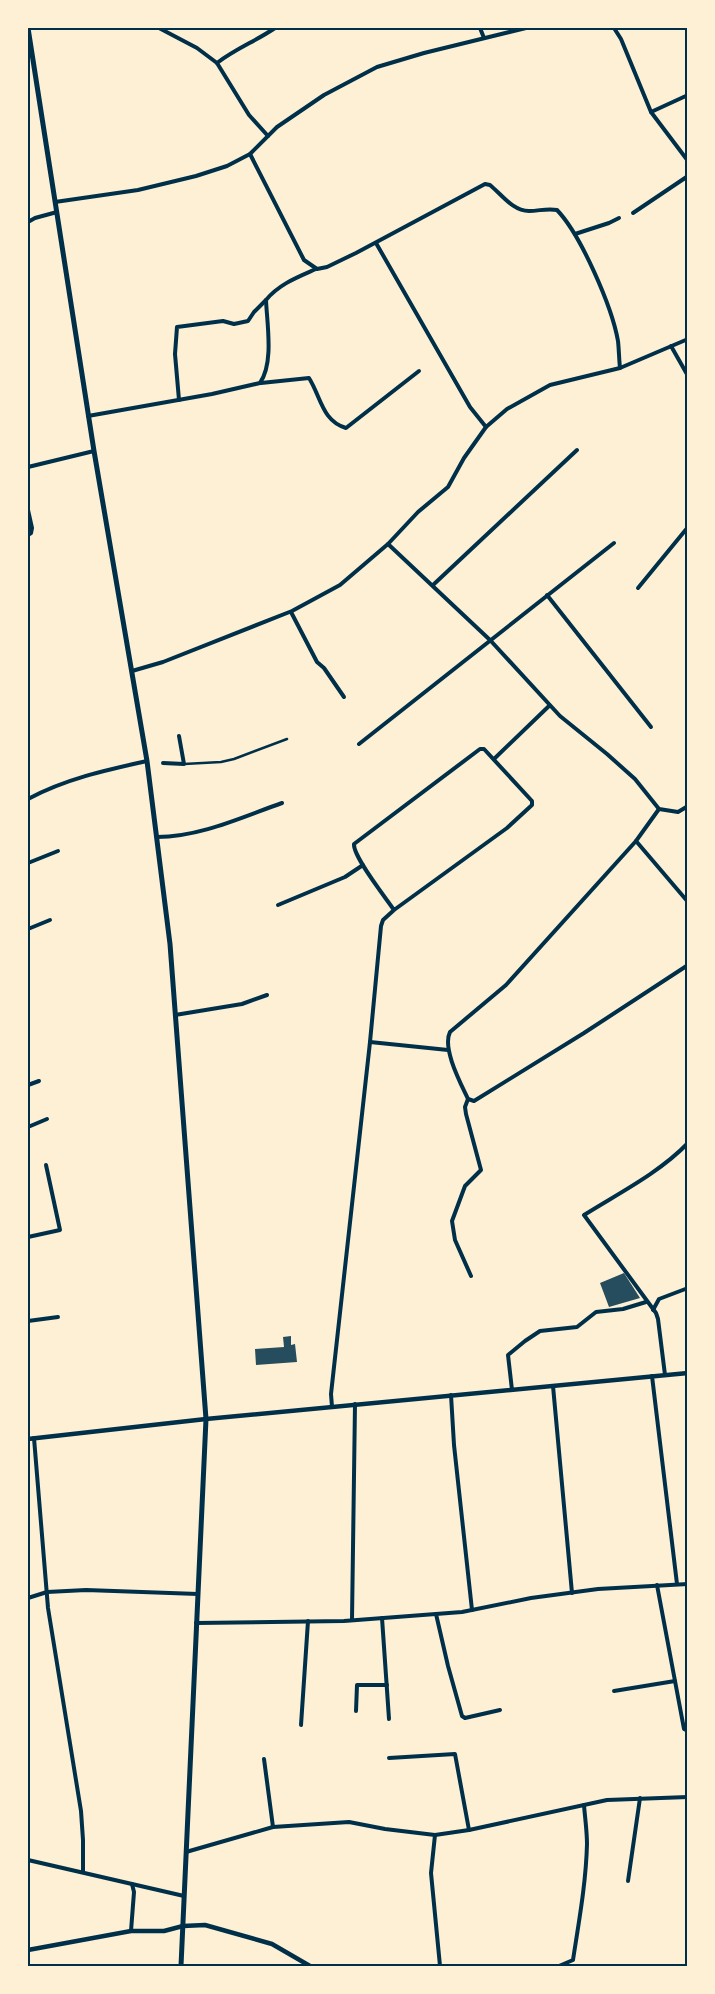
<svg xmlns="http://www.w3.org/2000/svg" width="715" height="1994" font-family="Roboto,sans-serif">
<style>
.building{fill:#264d5e}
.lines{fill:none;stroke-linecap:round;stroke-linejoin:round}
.pedestrian{stroke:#003049;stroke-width:2.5}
.minor{stroke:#003049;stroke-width:4}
.tertiary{stroke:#003049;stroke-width:4.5}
.secondary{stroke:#003049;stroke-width:5}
.neatline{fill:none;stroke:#003049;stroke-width:2}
</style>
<rect width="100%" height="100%" fill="#fdf0d5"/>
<g class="building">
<polygon points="624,1273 640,1298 609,1307 600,1283"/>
<polygon points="291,1336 291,1345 295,1344 297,1362 256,1365 255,1349 284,1347 283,1337"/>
</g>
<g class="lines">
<polyline class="pedestrian" points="184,764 221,762 234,759 287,739"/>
<g class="minor">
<polyline points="159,28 197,48 217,63 249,115 268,136"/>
<polyline points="480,28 484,38"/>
<polyline points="614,28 621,39 651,112 688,161"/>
<path d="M217 63C235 49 256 41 275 28"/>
<polyline points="651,112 688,95"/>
<path d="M250 154 304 260 317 269 327 267 356 253 485 184 490 185C502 195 513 211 529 211 539 211 547 208 557 210 581 235 612 307 618 341 619 350 619 359 620 368"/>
<polyline points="55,202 138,190 196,176 227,166 250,154 277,127 324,95 377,67 424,53 526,28"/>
<polyline points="633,213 688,176"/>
<polyline points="28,222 35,218 57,212"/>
<polyline points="575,234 609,223 619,218"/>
<polyline points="376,243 470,407 486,427"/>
<polyline points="671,346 688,376"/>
<path d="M261 383 309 378C321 397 322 421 346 428L419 371"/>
<polyline points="179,400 175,354 177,327 223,321 234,324 248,321 254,312 266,300"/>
<path d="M88 416 212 394 260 383C274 363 267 324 266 300 279 284 298 277 316 269"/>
<polyline points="28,467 94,451"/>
<polyline points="28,510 32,528 31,533 28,535"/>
<polyline points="388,544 490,640 560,716 607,754 635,779 659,809 678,812 688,806"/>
<polyline points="433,585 577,450"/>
<polyline points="638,588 688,527"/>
<polyline points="547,595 651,727"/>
<polyline points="291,612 317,662 324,668 344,697"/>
<polyline points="132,671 163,662 292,611 340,585 388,544 418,512 448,487 464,458 486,427 507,409 550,385 620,368 688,339"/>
<polyline points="359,744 614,543"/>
<polyline points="494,759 549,706"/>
<polyline points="163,763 184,764 179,736"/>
<path d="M28 799C65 779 106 770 147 761"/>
<polyline points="659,809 636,841 688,902"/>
<path d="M157 837C200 837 242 817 282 803"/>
<path d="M636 841 506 985 450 1032C442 1048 460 1082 468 1099L474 1101 584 1033 688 965"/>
<polyline points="28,863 58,851"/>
<polyline points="278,905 345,877 363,865"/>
<polyline points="28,929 50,920"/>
<polyline points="175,1015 242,1004 267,995"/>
<polyline points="370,1042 448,1050"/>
<polyline points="28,1085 39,1081"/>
<polyline points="468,1099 465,1107 466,1114 481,1170 465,1186 452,1221 455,1240 471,1276"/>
<polyline points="28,1127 47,1119"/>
<polyline points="28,1237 60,1230 46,1165"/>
<polyline points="653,1310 659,1299 688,1288"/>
<polyline points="28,1321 58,1317"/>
<path d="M665 1375 658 1319 656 1313 584 1215C619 1193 659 1173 688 1143"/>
<polyline points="652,1376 677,1584"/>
<polyline points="553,1386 572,1593"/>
<polyline points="512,1390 508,1355 525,1341 540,1331 577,1327 596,1312 623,1309 646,1302"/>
<polyline points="451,1395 454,1445 472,1610"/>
<path d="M332 1407 331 1394 370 1042 381 926 383 920 394 910 507 828 532 805V801L484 749H480L354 844C353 857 386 898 394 910"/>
<polyline points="34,1438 48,1608 81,1811 83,1840 83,1872"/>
<polyline points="657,1585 684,1729 688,1731"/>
<polyline points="28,1598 47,1592 86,1590 198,1594"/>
<polyline points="436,1614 448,1666 462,1716 465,1718 500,1710"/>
<polyline points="382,1618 389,1719"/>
<polyline points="352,1620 355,1404"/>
<polyline points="196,1623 344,1621 462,1612 531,1598 598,1589 688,1584"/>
<polyline points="614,1691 675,1681"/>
<polyline points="356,1711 357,1685 387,1685"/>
<polyline points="301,1725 308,1621"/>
<polyline points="389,1758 455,1754 469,1830"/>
<polyline points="264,1759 273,1827"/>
<polyline points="435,1835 431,1873 440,1966"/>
<polyline points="186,1852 273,1827 349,1822 385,1829 435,1835 469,1830 607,1800 688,1797"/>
<polyline points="28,1860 184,1896"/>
<polyline points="628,1881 640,1798"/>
<polyline points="131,1931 134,1892 132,1884"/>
<path d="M559 1966 573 1960C579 1921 586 1883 587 1844 587 1831 585 1818 584 1805"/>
</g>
<g class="tertiary">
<polyline points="28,1439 206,1419 688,1373"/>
<polyline points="28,1950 131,1931 164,1931 183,1926 205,1925 272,1944 310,1966"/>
</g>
<polyline class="secondary" points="28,28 94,451 147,761 170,944 206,1419 181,1966"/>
</g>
<rect width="715" height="1994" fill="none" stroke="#fdf0d5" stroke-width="58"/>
<rect x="29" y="29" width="657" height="1936" class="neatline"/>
</svg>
